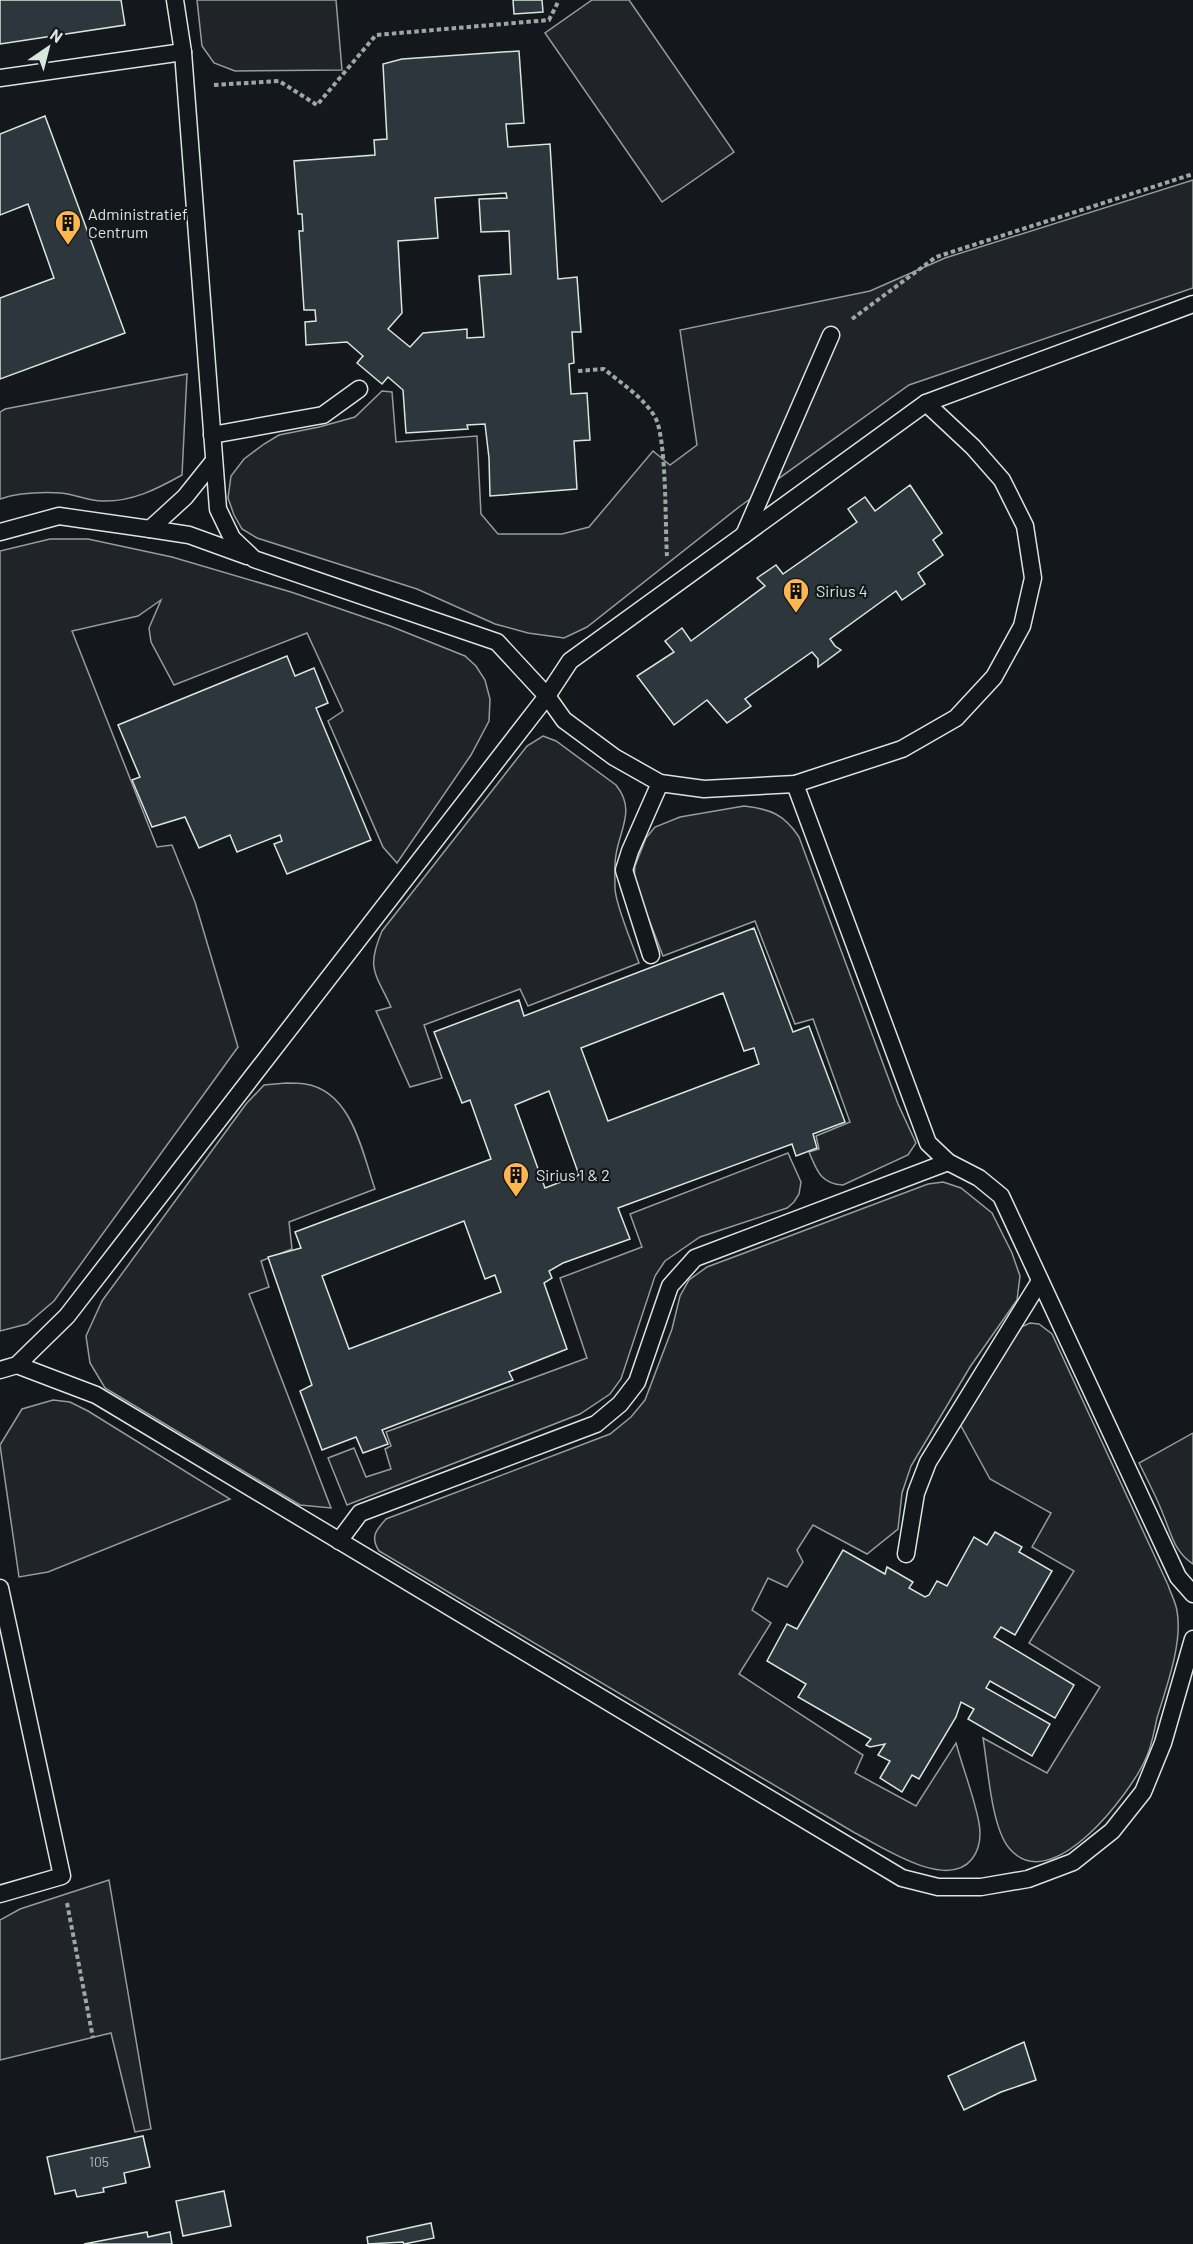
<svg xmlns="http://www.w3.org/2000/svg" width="1193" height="2244" font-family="Barlow,sans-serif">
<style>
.green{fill:#202428;stroke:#939e99;stroke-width:1.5}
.building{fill:#2c363c;stroke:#d8e6dc;stroke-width:1.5;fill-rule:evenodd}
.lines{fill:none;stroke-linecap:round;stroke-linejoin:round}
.service-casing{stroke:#d8e6dc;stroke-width:19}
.path{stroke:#9da8a2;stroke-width:4;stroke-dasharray:4.5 3;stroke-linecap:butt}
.service{stroke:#14181c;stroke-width:16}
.labels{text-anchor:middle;stroke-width:4.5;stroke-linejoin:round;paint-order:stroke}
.number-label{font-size:14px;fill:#adbab4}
.poi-label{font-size:16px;fill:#d8e6dc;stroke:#14181c;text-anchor:start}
</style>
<rect width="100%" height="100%" fill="#14181c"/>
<g class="green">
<polygon points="197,0 336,0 342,70 235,71 214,63 202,46"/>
<polygon points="592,0 629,0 734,152 662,202 545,33"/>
<polygon points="1193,180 1193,288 909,385 739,507 587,627 564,638 528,633 495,624 417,589 257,538 242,529 234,515 228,498 231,476 244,459 264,444 279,435 319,427 355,417 382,391 392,392 396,442 477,436 481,514 498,534 562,534 589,527 653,451 670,465 697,445 680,330 870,291 945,258"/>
<path d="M187 374 182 475C157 489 132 502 102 501 88 501 75 494 61 493 42 492 18 493 0 499V412L5 409Z"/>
<polygon points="50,539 88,539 172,557 291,592 390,626 465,656 476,666 485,680 490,699 489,721 471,755 397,863 383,847 328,721 343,711 307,633 174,685 151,642 149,628 161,600 138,616 72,631 157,847 172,845 195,902 238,1047 54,1301 27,1324 0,1331 0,551"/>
<path d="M543 736 556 741 616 785C636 810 620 828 616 855 614 865 615 877 615 888 615 904 633 945 639 963L528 1006 520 989 424 1025 442 1078 410 1087 376 1011 391 1007C375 972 366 969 382 931L527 746Z"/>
<path d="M744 806C770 809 784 814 799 837L898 1104 916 1143 908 1155 843 1185C821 1184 817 1171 809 1152L819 1149 816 1136 850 1122 813 1019 795 1024 755 921 663 956 634 881 635 866 646 838 655 827 680 817Z"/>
<path d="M286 1083C292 1083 299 1083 305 1084 352 1091 362 1152 375 1189L289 1222 292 1249 261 1261 269 1287 249 1294 331 1508 300 1505 105 1388 90 1363 86 1336 102 1301 246 1104 264 1085Z"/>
<polygon points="788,1153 801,1182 799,1194 794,1202 787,1208 700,1237 665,1261 655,1276 621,1379 610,1394 580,1414 347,1505 328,1458 354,1448 366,1477 391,1469 385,1449 391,1446 386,1432 587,1358 560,1278 642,1247 630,1214"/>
<path d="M943 1182 961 1188 992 1213 1012 1253 1020 1276 1017 1300 970 1367 911 1466 902 1493 898 1529 867 1554 813 1525 797 1550 803 1562 787 1587 768 1578 752 1610 771 1623 739 1674 863 1755 855 1773 916 1806 956 1743C963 1769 974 1796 979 1823 981 1835 980 1849 972 1859 947 1891 883 1847 855 1833L379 1551C370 1537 376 1530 386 1519L610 1434 631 1417 645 1400 672 1329 680 1296 689 1280 707 1267 928 1184Z"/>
<path d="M1030 1323 1039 1324 1052 1334 1168 1585C1171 1594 1176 1603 1177 1611 1183 1643 1166 1688 1157 1718 1154 1731 1152 1746 1146 1758 1131 1793 1051 1899 1009 1848 991 1826 988 1767 983 1738L1047 1773 1100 1687 1029 1643 1074 1571 1032 1547 1051 1513 990 1479 960 1424 1021 1327Z"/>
<polygon points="53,1400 70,1402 88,1411 230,1499 48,1572 19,1577 0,1445 22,1409"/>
<path d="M1193 1433V1564C1174 1552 1171 1533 1163 1514 1156 1496 1147 1479 1139 1463Z"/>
<polygon points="109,1880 151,2129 135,2132 111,2033 0,2060 0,1920 20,1909"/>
</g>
<g class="building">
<polygon points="0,0 121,0 125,25 0,44"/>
<polygon points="513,0 542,0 543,12 514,14"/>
<path d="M519 51 524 123 506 124 508 147 550 144 558 279 577 277 581 332H572L574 363 569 364 571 394 587 393 590 440 574 441 577 489 490 496 489 458 485 424 467 425 468 429 406 433 403 390 388 377 382 384 357 363 363 356 347 342 306 345 305 322 316 321 315 310H304L299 231H303L302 214H298L294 161 375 155 374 140 387 139 383 64 402 59ZM506 193 507 198 479 199 481 232 509 231 511 274 479 276 484 337 467 338V329L423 333 410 347 388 329 402 313 398 241 438 238 435 198Z"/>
<polygon points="45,116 125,333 0,379 0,298 54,278 28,204 0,215 0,134"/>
<polygon points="910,485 942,533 933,540 943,555 918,573 925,584 902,600 896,591 830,639 835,646 841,650 818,667 818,659 812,652 745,699 751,706 727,723 707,700 674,725 637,676 674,652 665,641 682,628 691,641 765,586 757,578 776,565 783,574 857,522 848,509 865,497 875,511"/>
<polygon points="287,656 295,676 314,668 328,703 316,708 371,840 287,874 274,844 282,841 280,835 237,852 230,835 199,848 185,817 152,827 132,780 140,777 118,725"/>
<path d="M754 928 793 1032 809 1026 845 1122 813 1134 817 1148 796 1156 792 1144 618 1208 630 1239 563 1263 549 1271 552 1278 544 1283 567 1349 509 1372 513 1380 382 1430 388 1444 363 1453 356 1437 322 1450 300 1391 312 1385 268 1257 301 1248 295 1232 491 1159 470 1100 462 1103 434 1032 519 1000 524 1016ZM723 993 744 1051 754 1048 759 1064 608 1121 581 1048ZM549 1091 579 1175 545 1188 515 1105ZM464 1221 485 1279 495 1275 501 1292 349 1349 322 1276Z"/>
<polygon points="995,1532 1022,1547 1019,1552 1052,1571 1015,1635 1001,1627 994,1637 1074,1685 1055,1718 990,1681 986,1688 1050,1724 1032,1756 968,1719 974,1709 961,1702 956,1717 919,1779 912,1775 902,1792 880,1778 890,1761 878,1755 885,1744 870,1747 866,1745 871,1739 798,1697 806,1684 767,1661 787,1624 797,1629 843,1550 885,1574 887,1567 913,1582 909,1588 925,1597 929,1595 937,1581 947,1586 974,1537 987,1545"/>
<polygon points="1024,2042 1036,2080 1001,2092 964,2110 948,2076"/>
<polygon points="143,2136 150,2167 124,2173 126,2183 103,2188 104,2192 77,2197 75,2190 55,2194 47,2157"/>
<polygon points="224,2191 231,2226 183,2236 176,2201"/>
<polygon points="431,2223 434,2238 404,2244 403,2242 368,2244 367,2237"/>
<polygon points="147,2232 148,2237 170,2232 172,2244 84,2244"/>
</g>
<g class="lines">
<g class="service-casing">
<g id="service">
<polyline points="175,0 183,52 218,509 232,538 254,559 497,642 547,696 564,720 614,757 660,783 704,789 795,784 902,749 956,718 994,677 1022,626 1033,578 1025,526 1002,480 973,447 926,403"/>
<polyline points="0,78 183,52"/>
<polyline points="212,435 323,415 359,389"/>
<polyline points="213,462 185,497 150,529 189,535 247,556"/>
<polyline points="0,532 59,516 150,529"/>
<polyline points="744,535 831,335"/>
<polyline points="795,784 928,1143 948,1162 979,1178 1001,1196 1178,1577 1193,1594"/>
<polyline points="651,955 624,870 630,851 660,783"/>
<polyline points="17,1365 96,1395 902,1878 938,1887 981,1887 1028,1879 1073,1862 1112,1831 1143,1792 1163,1743 1193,1639"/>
<polyline points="0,1370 17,1365 67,1316 547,696 570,661 926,403 1193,304"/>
<polyline points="339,1541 360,1513 596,1424 620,1404 637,1382 670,1286 695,1258 948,1162"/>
<polyline points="906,1554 916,1493 928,1462 1040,1281"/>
<polyline points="0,1588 62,1876 0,1894"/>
</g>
</g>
<g class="path">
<polyline points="214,85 279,81 317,105 376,35 549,20 559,0"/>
<polyline points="852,319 936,257 1193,174"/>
<path d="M578 371 604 369C621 383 644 398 655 417 667 438 665 528 667 556"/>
<polyline points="67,1903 93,2038"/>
</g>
<use href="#service" class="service"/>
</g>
<defs>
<g id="building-pin" transform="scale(1.35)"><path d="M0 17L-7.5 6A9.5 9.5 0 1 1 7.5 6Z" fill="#ffb74d" stroke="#14181c"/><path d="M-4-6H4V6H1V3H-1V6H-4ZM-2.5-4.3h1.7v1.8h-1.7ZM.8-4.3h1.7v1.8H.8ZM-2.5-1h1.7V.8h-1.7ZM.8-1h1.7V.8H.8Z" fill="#111"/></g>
</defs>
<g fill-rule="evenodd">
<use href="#building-pin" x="68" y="223"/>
<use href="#building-pin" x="796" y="591"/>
<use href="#building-pin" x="516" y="1175"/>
</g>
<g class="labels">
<g class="number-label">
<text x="99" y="2167">105</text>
</g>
<g class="poi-label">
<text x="88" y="220">Administratief<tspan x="88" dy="18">Centrum</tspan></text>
<text x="816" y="597">Sirius 4</text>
<text x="536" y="1181">Sirius 1 &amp; 2</text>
</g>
</g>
<g transform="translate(48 48) rotate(35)" stroke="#14181c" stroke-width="4.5" paint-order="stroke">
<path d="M0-4.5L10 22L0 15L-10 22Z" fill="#d8e6dc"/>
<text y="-9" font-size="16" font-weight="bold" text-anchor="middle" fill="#d8e6dc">N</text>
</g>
</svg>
